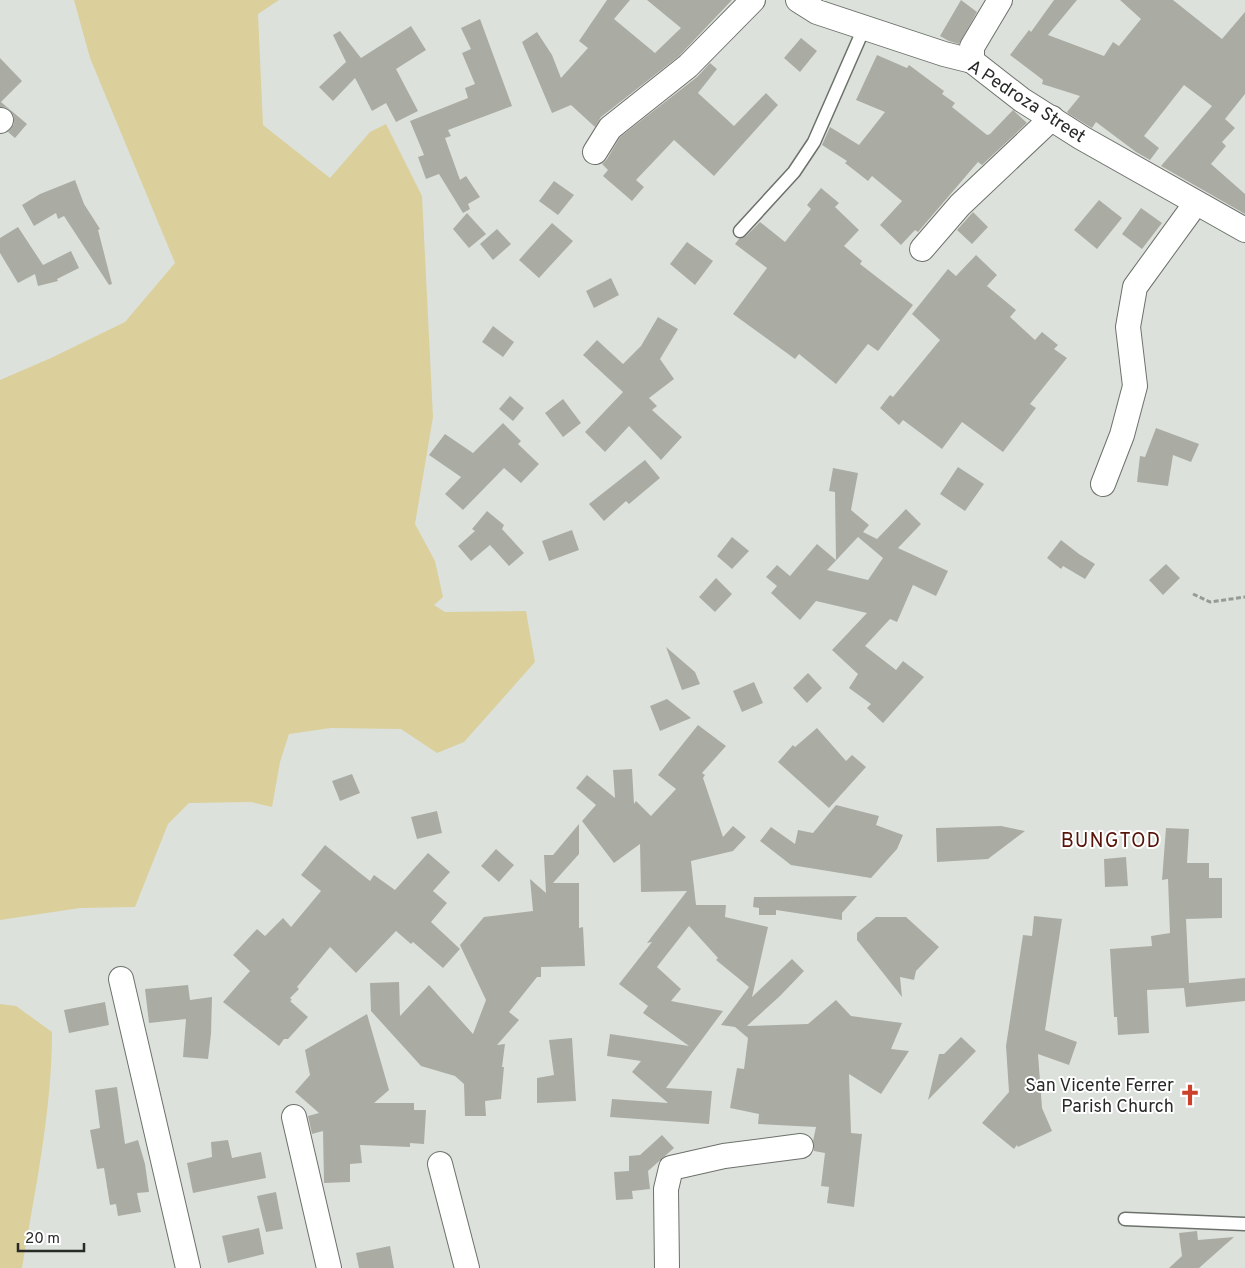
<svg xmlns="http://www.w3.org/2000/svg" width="1245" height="1268" font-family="Overpass,sans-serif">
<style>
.green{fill:#dbcf9c}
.building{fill:#aaaca4;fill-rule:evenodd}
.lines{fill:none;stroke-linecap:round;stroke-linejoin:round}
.service-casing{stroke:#6c716b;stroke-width:15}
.minor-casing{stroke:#6c716b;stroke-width:26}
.path{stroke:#959a95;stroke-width:3;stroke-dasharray:5 2.5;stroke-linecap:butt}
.service{stroke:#fff;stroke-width:12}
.minor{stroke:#fff;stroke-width:24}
.labels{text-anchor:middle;stroke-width:4;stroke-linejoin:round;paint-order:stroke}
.street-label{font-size:18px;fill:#282a28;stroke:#fff}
.poi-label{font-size:18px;fill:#282a28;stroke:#fff;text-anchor:end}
.quarter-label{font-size:20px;letter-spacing:1px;fill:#571409;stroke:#fff}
</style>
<rect width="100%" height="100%" fill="#dce2db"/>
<g class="green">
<polygon points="74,0 279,0 258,14 263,125 330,178 370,132 386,124 422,196 433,417 415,524 435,561 443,597 434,605 445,612 526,611 535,662 464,742 437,753 401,729 331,728 289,734 280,762 272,807 251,802 189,803 168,824 135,907 80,908 0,920 0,380 51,358 125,322 175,263 90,58"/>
<path d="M0 1004 16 1006 52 1032C52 1111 35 1190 22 1268H0Z"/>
</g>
<g class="building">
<polygon points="607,0 630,0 614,19 655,53 681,28 647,0 732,0 679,56 601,117 595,127 571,105 552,113 522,42 537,32 552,55 561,78 588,48 579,41"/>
<polygon points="961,0 977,12 959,44 949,41 940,36"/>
<polygon points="1054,0 1077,0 1048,35 1104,56 1113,42 1119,46 1141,19 1120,0 1173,0 1222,39 1245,12 1245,94 1225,119 1235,128 1222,142 1226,146 1211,164 1245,194 1245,214 1161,166 1212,106 1184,85 1144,136 1159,148 1150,160 1136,152 1096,122 1092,128 1069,114 1067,112 1080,96 1042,84 1043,80 1010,55 1029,30 1031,32"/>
<polygon points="480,19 512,106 448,130 451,136 445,138 460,180 466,176 480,197 468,204 470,209 463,213 439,174 426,179 418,157 424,155 410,121 468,98 465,88 475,84 462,53 471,49 461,28"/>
<polygon points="411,26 426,50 396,69 418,111 396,122 386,103 372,111 355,78 333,101 319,87 346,62 333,35 340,31 361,58"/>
<polygon points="801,38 817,51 800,72 784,58"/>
<polygon points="877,55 907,68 909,65 944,91 942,94 955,103 952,107 987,135 990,134 1013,110 1027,123 982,165 978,162 918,232 915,230 901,245 880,225 902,201 872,176 868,181 845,163 847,161 822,145 830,127 859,145 885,112 856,100"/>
<polygon points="0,58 22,81 1,102 27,124 15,138 8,132 14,124 14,116 10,110 5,107 0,107"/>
<polygon points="710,63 717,69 698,93 734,126 766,93 778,105 714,176 674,140 636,180 644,187 632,201 603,176 608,170 602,164 607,159 620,137 697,77"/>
<polygon points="75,180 84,204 100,229 98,230 112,284 109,285 64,216 58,219 56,213 34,226 22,205 40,194"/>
<polygon points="554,181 574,195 558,215 539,201"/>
<polygon points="821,188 839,203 835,207 859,230 844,246 862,261 860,264 913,305 878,351 868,344 836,384 799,354 795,359 733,314 767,268 735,244 739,239 746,236 760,222 785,242 811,209 807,205"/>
<polygon points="1099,200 1122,218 1097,249 1074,230"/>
<polygon points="1141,208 1162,223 1142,249 1122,234"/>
<polygon points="973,212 988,227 972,244 957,230"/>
<polygon points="467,213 486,234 469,248 453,229"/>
<polygon points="552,223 573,241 539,278 519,260"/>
<polygon points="18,227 43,265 71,251 79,268 57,279 58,281 38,286 35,274 18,283 0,253 0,238"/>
<polygon points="497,229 511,244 493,260 480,244"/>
<polygon points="687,242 713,261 695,285 670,264"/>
<polygon points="976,255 997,275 987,286 1016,310 1010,317 1035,340 1042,332 1058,345 1054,349 1067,358 1030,404 1036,408 1003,452 962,422 942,449 903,420 899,425 880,408 890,395 893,397 940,340 912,314 948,269 956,276"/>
<polygon points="611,278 619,295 594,308 586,291"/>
<polygon points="658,317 678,329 660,359 674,379 649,398 657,406 652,410 682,437 661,460 629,426 605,452 585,432 623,392 583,355 597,340 623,364 641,346"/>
<polygon points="493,326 514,342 503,357 482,342"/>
<polygon points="510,396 524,408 513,421 499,409"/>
<polygon points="563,399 581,423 563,437 545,413"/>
<polygon points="503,423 521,441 518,444 539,464 521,483 504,468 463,510 445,494 461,477 429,455 445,434 473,453"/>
<polygon points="1156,428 1199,444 1191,462 1173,455 1168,486 1137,482 1140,456 1145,457"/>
<polygon points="645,460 660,478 629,504 626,501 604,521 589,504"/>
<polygon points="958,467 984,484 965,511 940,494"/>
<path d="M833 468 858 473 851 510 869 525 863 532 877 539 906 509 921 524 898 548 948 571 936 596 913 585 897 622 890 619 865 646 896 670 903 661 924 677 883 723 867 708 871 704 849 688 858 674 832 650 867 613 816 601 800 620 771 593 777 586 766 577 777 565 790 576 817 544 836 560 835 492 829 491ZM858 537 883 558 868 580 827 570Z"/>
<polygon points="487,511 504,525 502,529 524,553 509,566 490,545 471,561 458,546 475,531 472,529"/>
<polygon points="572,530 579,550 549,561 542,541"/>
<polygon points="732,537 749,551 732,569 717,556"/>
<polygon points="1061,540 1079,554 1095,564 1085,579 1063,566 1061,569 1047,558"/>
<polygon points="1166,564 1180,578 1163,595 1149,580"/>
<polygon points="716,578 732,594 715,612 699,597"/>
<polygon points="666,647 695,672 700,684 682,690"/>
<polygon points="808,673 822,688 807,703 793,688"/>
<polygon points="754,682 763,703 742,712 733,691"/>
<polygon points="667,699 691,718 660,731 650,706"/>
<polygon points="698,725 726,746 702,773 705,775 703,778 723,837 733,826 746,837 733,851 691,861 696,905 726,905 725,917 768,927 752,997 792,959 804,971 780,996 747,1026 808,1024 836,1000 851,1016 902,1023 891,1049 909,1051 881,1094 849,1074 851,1133 862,1134 854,1207 827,1203 829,1187 821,1186 825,1153 814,1151 813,1141 816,1127 758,1124 759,1114 730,1108 737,1068 744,1069 748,1038 735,1027 721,1025 749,987 716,960 718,958 689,926 657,967 681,989 671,1001 723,1011 666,1088 712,1091 709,1124 610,1117 612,1099 668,1103 632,1072 641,1061 607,1056 610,1034 689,1046 643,1013 648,1006 619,984 652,942 647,943 687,891 641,892 640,844 614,863 582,821 596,805 576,788 587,775 615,798 613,770 632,769 634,804 636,801 651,816 676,789 658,775"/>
<polygon points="817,728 846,761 852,755 866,767 829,808 778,762 793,745 795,747"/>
<polygon points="352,774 360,793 340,801 332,781"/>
<polygon points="836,805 879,816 876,825 903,835 897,849 871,878 791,865 760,841 771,827 795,844 798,830 813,833"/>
<polygon points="437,811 442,833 417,839 411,817"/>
<polygon points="579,824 579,854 553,883 579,883 579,928 583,927 585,966 541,967 541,977 537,977 509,1012 519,1020 497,1045 505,1044 502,1067 504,1067 501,1099 485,1101 486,1116 465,1116 464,1084 455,1076 421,1066 371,1011 370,983 399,982 400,1016 429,985 473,1034 486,1000 460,945 484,917 533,911 530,879 546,893 544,855 553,855"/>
<polygon points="1001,826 1025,831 988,859 937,862 936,828"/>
<polygon points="1166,828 1189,829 1187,863 1209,863 1209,878 1222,878 1222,918 1186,919 1189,983 1245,978 1245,1001 1186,1007 1184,988 1147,990 1149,1033 1118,1035 1117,1017 1114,1017 1110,949 1152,946 1151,936 1170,933 1168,879 1162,880"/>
<polygon points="325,845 370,881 374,875 395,890 428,853 450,872 433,891 447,903 431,922 460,949 443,968 413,942 411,944 396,931 356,973 330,947 297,987 299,989 290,998 292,1000 290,1001 308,1017 288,1039 284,1039 279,1046 223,1002 250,971 233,955 257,929 265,936 283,918 291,927 321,891 301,875"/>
<polygon points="496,849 514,865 499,882 481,866"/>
<polygon points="1126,857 1128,886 1105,887 1104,859"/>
<polygon points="857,896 842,913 842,920 776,910 776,915 759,915 759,908 753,907 754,897"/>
<polygon points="1034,916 1062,919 1045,1030 1077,1042 1069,1065 1038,1054 1042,1108 1052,1131 1018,1147 1017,1145 1014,1149 982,1123 1009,1092 1006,1046 1023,935 1032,936"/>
<polygon points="876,917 906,917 939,947 916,971 914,980 900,977 902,997 857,940 857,933"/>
<polygon points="188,985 190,1000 212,997 211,1034 208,1059 183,1057 186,1019 149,1023 145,989"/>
<polygon points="105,1002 109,1025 69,1033 64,1010"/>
<polygon points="367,1014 389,1090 374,1103 414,1103 414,1110 426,1110 424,1144 410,1143 410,1147 360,1145 362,1163 350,1164 350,1182 324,1183 323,1131 312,1134 308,1116 319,1113 295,1092 310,1075 305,1050"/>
<polygon points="961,1037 976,1051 928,1100 939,1054 944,1054"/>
<polygon points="572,1038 576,1101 537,1103 537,1078 554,1075 549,1040"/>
<polygon points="117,1087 125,1144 138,1140 145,1164 149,1192 137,1193 141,1212 118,1216 116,1204 110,1205 104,1168 97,1169 90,1130 100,1128 95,1090"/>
<polygon points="662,1135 674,1148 648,1171 650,1189 632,1191 633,1199 616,1200 614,1172 629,1171 629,1156 640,1155"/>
<polygon points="228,1140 232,1158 261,1152 266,1178 193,1193 187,1163 212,1157 211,1142"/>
<polygon points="276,1192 283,1229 266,1232 257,1196"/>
<polygon points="259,1228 264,1254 228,1263 222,1236"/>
<polygon points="1197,1231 1198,1240 1234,1237 1199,1268 1169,1268 1182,1256 1179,1233"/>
<polygon points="390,1246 394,1268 359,1268 356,1253"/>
</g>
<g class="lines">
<g class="service-casing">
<g id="service">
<polyline points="740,231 794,172 814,142 864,28"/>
<polyline points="1125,1219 1245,1224"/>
</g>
</g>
<g class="minor-casing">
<g id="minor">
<polyline points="798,0 817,12 944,54 972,61 1022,100 1082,138 1245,230"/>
<polyline points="972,61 972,47 1000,0"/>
<polyline points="0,121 1,120"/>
<polyline points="595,152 610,128 688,66 753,0"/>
<polyline points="922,249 960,205 1052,118"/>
<polyline points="1103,484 1122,435 1135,386 1128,327 1135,287 1196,203"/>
<polyline points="121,979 188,1268"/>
<polyline points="294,1117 329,1268"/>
<polyline points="440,1164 467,1268"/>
<polyline points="667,1268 666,1189 671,1168 724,1156 801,1146"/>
</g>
</g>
<polyline class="path" points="1193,594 1210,602 1245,597"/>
<use href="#service" class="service"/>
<use href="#minor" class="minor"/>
</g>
<defs>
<g id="church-bare" transform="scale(1.725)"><path d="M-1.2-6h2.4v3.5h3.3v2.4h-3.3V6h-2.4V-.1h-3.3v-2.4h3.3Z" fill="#cc412a" stroke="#fff" stroke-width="2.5" paint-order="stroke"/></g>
</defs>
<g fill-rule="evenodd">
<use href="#church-bare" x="1190" y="1095"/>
</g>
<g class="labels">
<g class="street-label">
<text transform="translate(1027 101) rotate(33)" y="6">A Pedroza Street</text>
</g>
<g class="poi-label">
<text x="1174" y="1091">San Vicente Ferrer<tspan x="1174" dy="21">Parish Church</tspan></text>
</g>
<g class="quarter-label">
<text x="1111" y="847">BUNGTOD</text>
</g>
</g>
<path d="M18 1243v8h66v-8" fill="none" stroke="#282a28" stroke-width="2.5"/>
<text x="25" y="1243" font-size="15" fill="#282a28" stroke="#ffffff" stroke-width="4" paint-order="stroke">20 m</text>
</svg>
